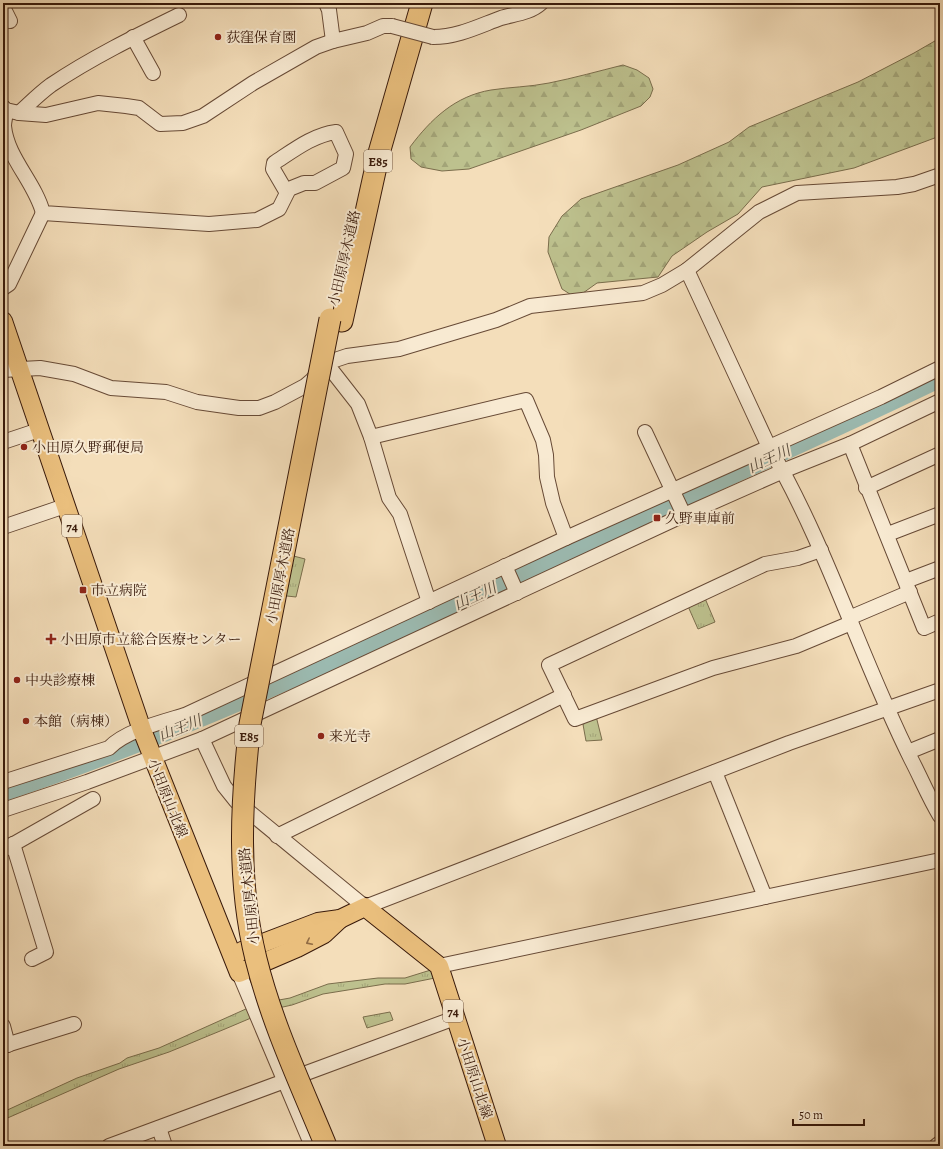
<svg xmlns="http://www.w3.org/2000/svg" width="943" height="1149" font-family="Alegreya,'Noto Serif JP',serif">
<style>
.forest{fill:url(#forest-firs);stroke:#7a6d4c}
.park{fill:url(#park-tufts);stroke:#7a6d4c}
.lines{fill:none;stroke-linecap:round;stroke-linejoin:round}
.river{stroke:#9cbcb3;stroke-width:17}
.minor-casing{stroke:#674a36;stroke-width:16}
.major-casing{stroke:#38190a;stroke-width:20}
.highway-casing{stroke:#38190a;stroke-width:23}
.minor{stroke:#f8ead2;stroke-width:14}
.major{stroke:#eabf7d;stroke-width:18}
.highway{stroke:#eabf7d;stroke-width:21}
.minor-bridge-casing{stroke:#674a36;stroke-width:16;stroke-linecap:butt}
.highway-bridge-casing{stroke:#38190a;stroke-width:23;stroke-linecap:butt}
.minor-bridge{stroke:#f8ead2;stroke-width:14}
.highway-bridge{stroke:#eabf7d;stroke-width:21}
.oneway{stroke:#916c44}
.poi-dot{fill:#8f2418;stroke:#f8ead2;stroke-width:1.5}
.labels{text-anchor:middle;stroke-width:4;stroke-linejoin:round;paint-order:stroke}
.shield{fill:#f8ead2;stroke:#725846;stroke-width:1}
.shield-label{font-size:13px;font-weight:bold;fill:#38190a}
.poi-label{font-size:14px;fill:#38190a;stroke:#f8ead2;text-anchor:start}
.street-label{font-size:14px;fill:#38190a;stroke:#f8ead2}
.water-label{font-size:15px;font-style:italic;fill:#564a3d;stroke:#f8ead2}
</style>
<defs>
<pattern id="forest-firs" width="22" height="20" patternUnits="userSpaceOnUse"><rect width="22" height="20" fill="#bdc18e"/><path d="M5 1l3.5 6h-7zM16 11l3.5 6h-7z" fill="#a3a579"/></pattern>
<pattern id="park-tufts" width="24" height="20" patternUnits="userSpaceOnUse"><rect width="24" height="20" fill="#bdc18e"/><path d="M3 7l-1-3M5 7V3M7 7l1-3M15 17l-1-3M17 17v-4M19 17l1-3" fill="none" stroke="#a3a579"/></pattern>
</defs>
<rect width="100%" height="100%" fill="#f4deba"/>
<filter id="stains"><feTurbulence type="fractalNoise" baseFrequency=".005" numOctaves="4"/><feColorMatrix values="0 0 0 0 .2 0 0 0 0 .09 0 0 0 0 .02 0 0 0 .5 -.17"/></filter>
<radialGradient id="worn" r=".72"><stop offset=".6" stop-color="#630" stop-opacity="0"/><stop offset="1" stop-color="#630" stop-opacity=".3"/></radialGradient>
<g class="forest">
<polygon points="940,38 940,136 854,168 762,187 738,214 707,232 672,256 658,277 597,283 576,298 562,289 548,252 549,237 562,216 581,199 678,165 729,142 749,127 858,82 914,53"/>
<path d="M623 65 637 70 649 78 653 89 650 97 641 106 581 130 469 169 442 171 421 167 411 159 410 147C431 119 455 96 491 90 510 87 529 87 549 83 574 78 599 71 623 65Z"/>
</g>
<g class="park">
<polygon points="286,554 305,559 296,597 278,595"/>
<polygon points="704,596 715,622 698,629 687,604"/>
<polygon points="596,716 602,740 586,741 582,719"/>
<polygon points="434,969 440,977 405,984 385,984 323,994 292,1005 260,1012 251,1018 225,1029 169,1052 119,1069 3,1120 3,1112 77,1078 120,1063 127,1058 159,1048 257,1004 290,998 328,984 378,978 405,978"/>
<polygon points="390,1012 393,1020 367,1028 363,1017"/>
</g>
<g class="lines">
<path class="river" d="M3 793C203 726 394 634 585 544 703 488 822 436 940 379"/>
<g class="minor-casing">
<g id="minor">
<polyline points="326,3 329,10 333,41"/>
<polyline points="3,7 10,21"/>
<polyline points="133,37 153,73"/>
<path d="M433 37C458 37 479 26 501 18 515 14 530 13 541 3"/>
<polyline points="3,107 6,110 19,113 46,115 98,103 126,106 139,108 160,124 183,123 203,116 253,83 316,47 333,41 367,33 383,26 392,26"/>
<path d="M6 110C6 115 4 121 4 126 7 158 35 182 43 213L209 224 257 220 279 209 289 189 304 183H315L343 168 346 154 336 132C313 135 294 150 274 163L273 169 287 193"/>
<path d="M19 113C29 104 40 93 51 85 91 58 136 36 179 15"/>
<polyline points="687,270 759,212 797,193 897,187 914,184 940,175"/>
<polyline points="3,288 9,284 43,213"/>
<polyline points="326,363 358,404 371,437 389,498 400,514 429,602"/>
<path d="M3 370 40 368 74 374 111 388 166 392 197 402 239 408H259L275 402 305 386 312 380 326 363 347 356 399 349 496 320 530 306 643 293 662 285 687 270 769 447C827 546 860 657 911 759 921 778 929 798 940 816"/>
<polyline points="645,432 684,515"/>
<polyline points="371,437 526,400 543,440 546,455 547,477 553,503 566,538"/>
<polyline points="3,442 39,430"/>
<polyline points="850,444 924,628 940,621"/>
<polyline points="866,488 940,454"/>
<polyline points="3,527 65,506"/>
<polyline points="888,534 940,514"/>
<polyline points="821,550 798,558 765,564 549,665 575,719 713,668 796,646 851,623"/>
<polyline points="505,566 517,593"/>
<polyline points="906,581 940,568"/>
<polyline points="849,618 910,592"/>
<polyline points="202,739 224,786 236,801 365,907 789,743 940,690"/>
<polyline points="908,752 940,739"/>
<polyline points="715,772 765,897"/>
<path d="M3 782 109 748C125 731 162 722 185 715L566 538 881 397 940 368"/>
<polyline points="3,810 87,782 202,739 684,515 790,468 850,444 940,401"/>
<polyline points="277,836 564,695"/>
<polyline points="13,844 46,952 32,959"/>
<polyline points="3,850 93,799"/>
<polyline points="439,966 940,860"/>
<polyline points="239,973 312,1146"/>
<polyline points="3,1026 8,1045"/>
<polyline points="3,1046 74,1024"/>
<polyline points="159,1128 165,1146"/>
<polyline points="109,1146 455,1018"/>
<polyline points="936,1146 940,1143"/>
</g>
</g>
<g class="major-casing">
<g id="major">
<polyline points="3,321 142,730 239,973 297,948 324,934 340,919"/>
<polyline points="242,951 318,922 340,919 365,907 439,966 497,1146"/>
</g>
</g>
<g class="highway-casing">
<polyline id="highway" points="342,321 379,153 422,3"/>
</g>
<use href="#minor" class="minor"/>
<use href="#major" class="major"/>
<use href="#highway" class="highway"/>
<g class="minor-bridge-casing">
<polyline id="minor-bridge" points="392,26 433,37"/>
</g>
<g class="highway-bridge-casing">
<path id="highway-bridge" d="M326 1146C301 1085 272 1024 256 959 237 882 241 803 250 724L330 319"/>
</g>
<use href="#minor-bridge" class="minor-bridge"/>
<use href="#highway-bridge" class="highway-bridge"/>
</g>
<defs><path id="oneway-chevron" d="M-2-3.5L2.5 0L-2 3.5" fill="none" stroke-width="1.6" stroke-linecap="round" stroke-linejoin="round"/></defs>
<use class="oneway" href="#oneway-chevron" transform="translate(309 942) rotate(153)"/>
<g class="poi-dot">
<circle cx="218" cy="37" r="4"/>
<circle cx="24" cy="447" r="4"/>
<rect x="653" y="514" width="8" height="8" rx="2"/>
<rect x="79" y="586" width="8" height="8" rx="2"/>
<path d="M49 633h4v4h4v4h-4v4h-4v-4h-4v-4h4z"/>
<circle cx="17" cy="680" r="4"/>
<circle cx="26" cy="721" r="4"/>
<circle cx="321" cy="736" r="4"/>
</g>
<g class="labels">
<g class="shield">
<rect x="364" y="150" width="28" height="22" rx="3"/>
<rect x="62" y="515" width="20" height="22" rx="3"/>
<rect x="235" y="725" width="28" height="22" rx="3"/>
<rect x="443" y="1000" width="20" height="22" rx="3"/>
</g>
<g class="shield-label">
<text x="378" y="166">E85</text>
<text x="72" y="531">74</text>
<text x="249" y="741">E85</text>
<text x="453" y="1016">74</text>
</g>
<g class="poi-label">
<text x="226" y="42">荻窪保育園</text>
<text x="32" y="452">小田原久野郵便局</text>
<text x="665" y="523">久野車庫前</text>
<text x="91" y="595">市立病院</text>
<text x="60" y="644">小田原市立総合医療センター</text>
<text x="25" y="685">中央診療棟</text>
<text x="34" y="726">本館（病棟）</text>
<text x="329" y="741">来光寺</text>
</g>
<g class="street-label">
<text transform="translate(344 258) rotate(-77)" y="5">小田原厚木道路</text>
<text transform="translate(280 576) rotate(-79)" y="5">小田原厚木道路</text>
<text transform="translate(168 798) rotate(68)" y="5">小田原山北線</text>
<text transform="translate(249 896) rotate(-96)" y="5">小田原厚木道路</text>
<text transform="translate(475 1078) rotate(72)" y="5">小田原山北線</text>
</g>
<g class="water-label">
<text transform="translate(769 459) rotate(-25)" y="5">山王川</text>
<text transform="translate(475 596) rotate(-25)" y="5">山王川</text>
<text transform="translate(180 728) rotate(-22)" y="5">山王川</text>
</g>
</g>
<rect width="943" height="1149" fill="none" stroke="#f4deba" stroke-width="16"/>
<rect x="4" y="4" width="935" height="1141" fill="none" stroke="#38190a" stroke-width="2"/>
<rect x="8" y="8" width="927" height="1133" fill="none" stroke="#38190a"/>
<path d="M793 1119v6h71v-6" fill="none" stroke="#38190a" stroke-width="2"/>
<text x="799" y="1119" font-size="12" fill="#38190a" stroke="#f8ead2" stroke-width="3" paint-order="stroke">50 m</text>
<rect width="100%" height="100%" filter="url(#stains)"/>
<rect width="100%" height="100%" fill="url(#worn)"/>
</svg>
